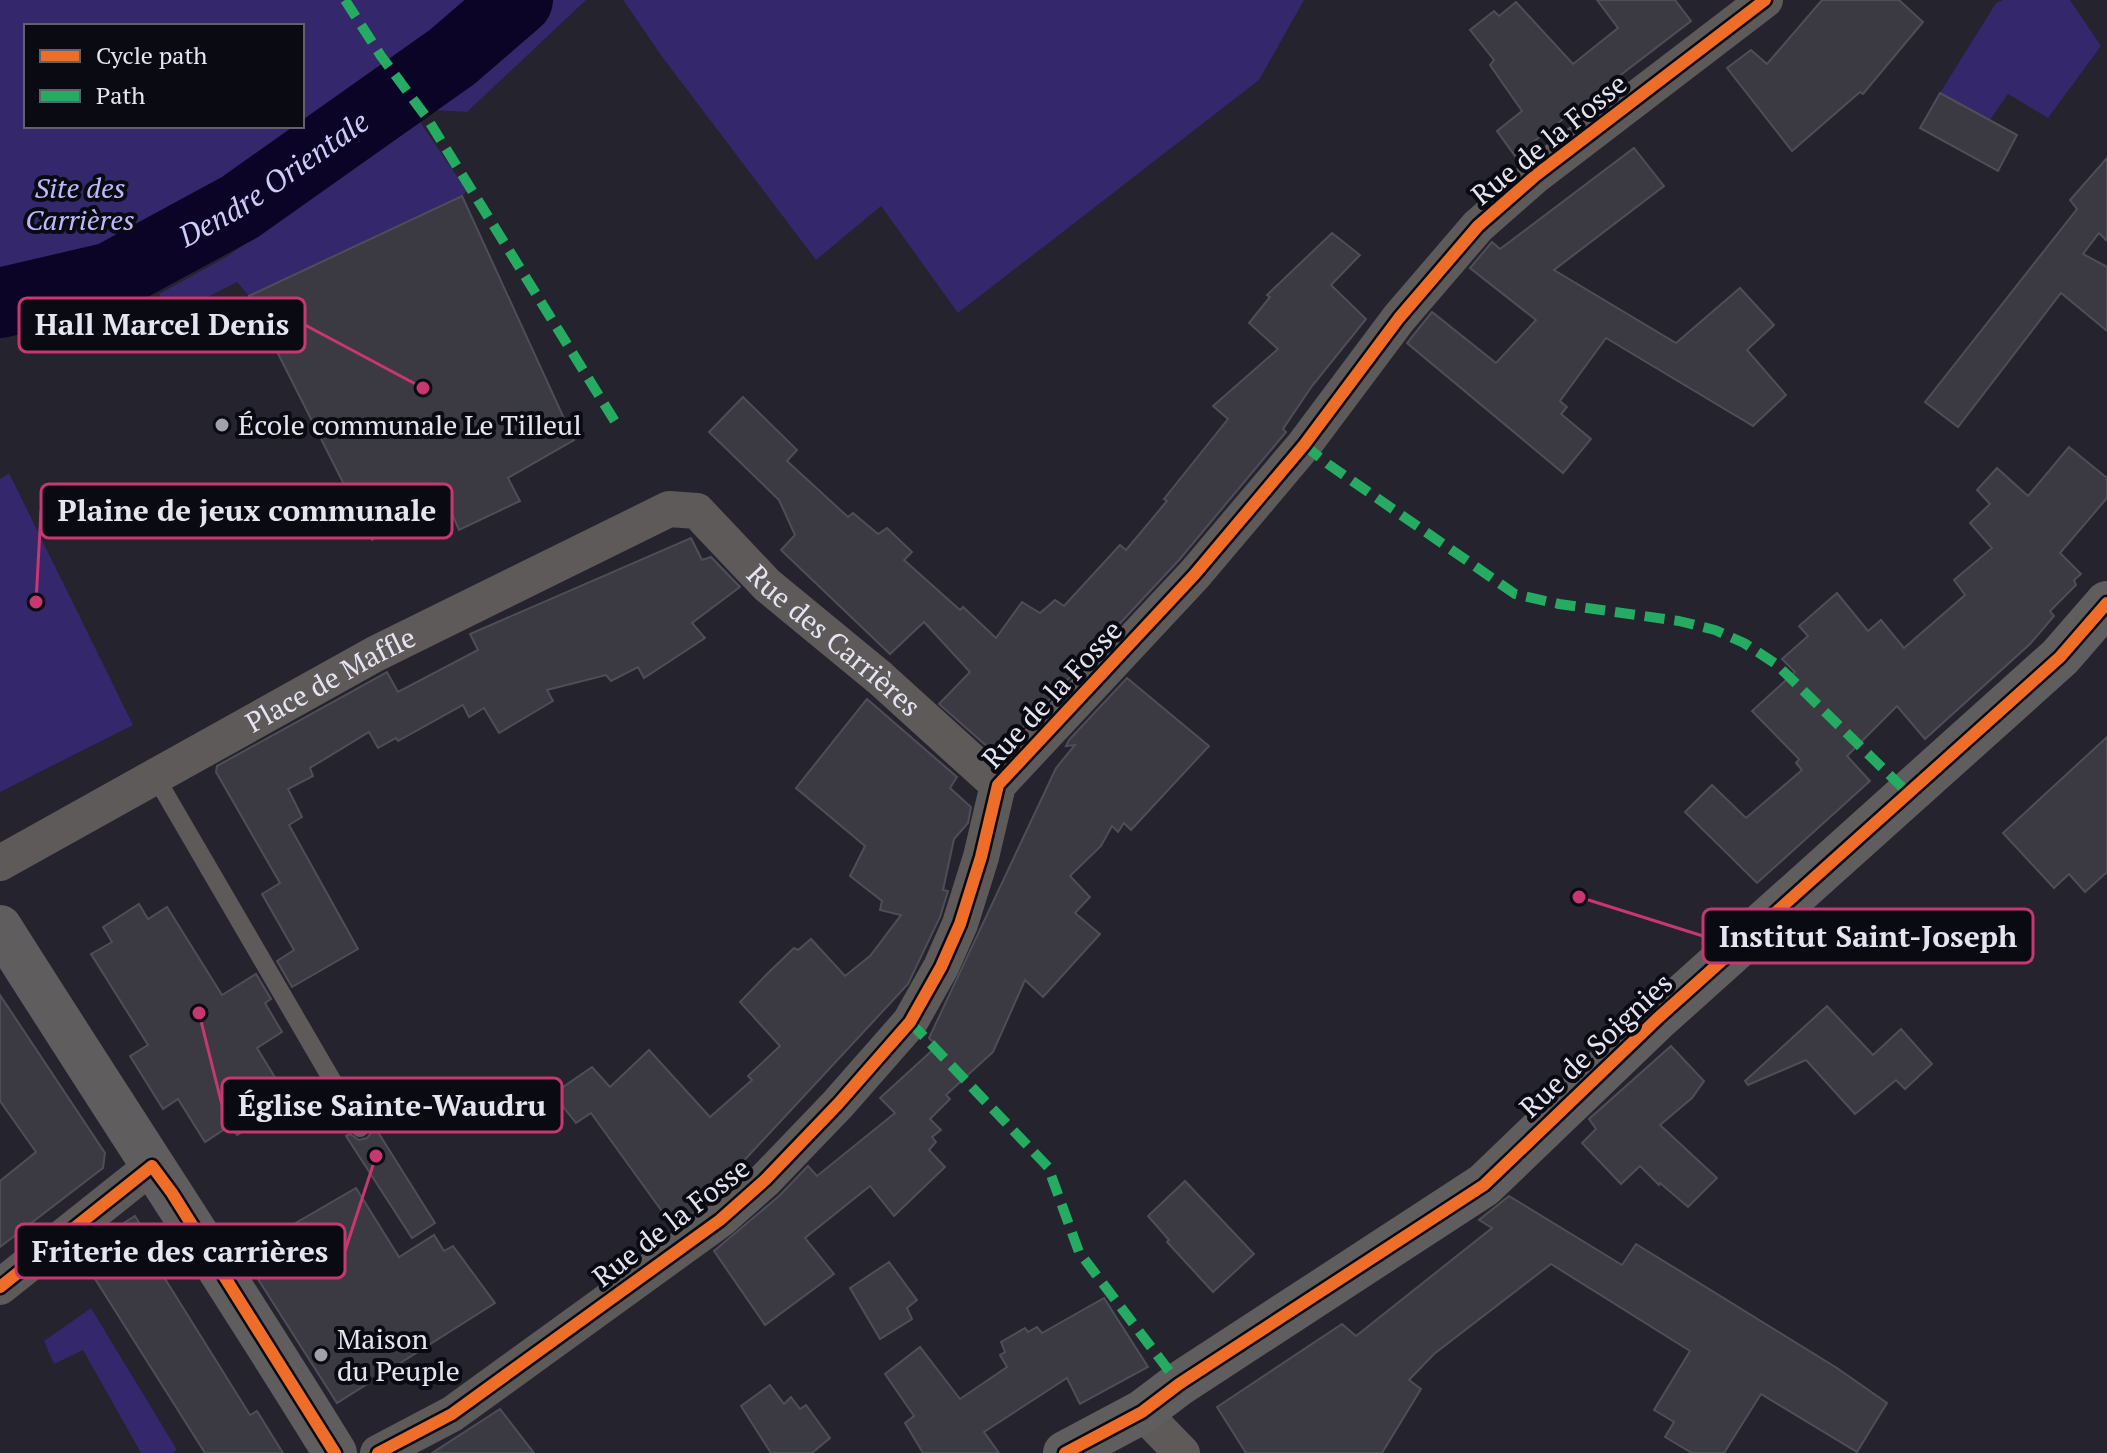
<svg xmlns="http://www.w3.org/2000/svg" width="2107" height="1453" font-family="'PT Serif',serif">
<style>
.green{fill:#34276b;fill-rule:evenodd}
.lines{fill:none;stroke-linecap:round;stroke-linejoin:round}
.river{stroke:#0b0427;stroke-width:70}
.building{fill:#3b3a43;stroke:#4e4e57;stroke-width:2}
.lane{stroke:#5e5a5a;stroke-width:18}
.street{stroke:#5e5a5a;stroke-width:36}
.secondary{stroke:#605d5e;stroke-width:44}
.quiet{stroke:#26ab63;stroke-width:10;stroke-dasharray:20 10;stroke-linecap:butt}
.cycleway-casing{stroke:#0a0a12;stroke-width:17}
.cycleway{stroke:#ee6e29;stroke-width:12}
.poi-dot{fill:#a1a1ad;stroke:#0a0a12;stroke-width:3}
.labels{text-anchor:middle;stroke-width:8;stroke-linejoin:round;paint-order:stroke}
.street-label{font-size:28px;fill:#e5e5f2;stroke:#0a0a12}
.park-label{font-size:28px;font-style:italic;fill:#bdb9fd;stroke:#0a0a12}
.poi-label{font-size:28px;fill:#e5e5f2;stroke:#0a0a12;text-anchor:start}
.water-label{font-size:30px;font-style:italic;fill:#cecdfa;stroke:#0a0a12}
.leader{fill:none;stroke:#c73772;stroke-width:3}
.callout-dot{fill:#c73772;stroke:#0a0a12;stroke-width:3}
.callout{fill:#0a0a12;stroke:#c73772;stroke-width:3}
.callout-label{font-size:30px;text-anchor:middle;font-weight:bold;fill:#e5e5f2}
</style>
<rect width="100%" height="100%" fill="#24232e"/>
<g class="green">
<path d="M0 0H586L467 112 382 107 240 207 111 277 0 303ZM26 26H302V126H26Z"/>
<polygon points="623,0 1304,0 1259,80 958,313 881,206 816,260 663,58"/>
<polygon points="2003,0 2070,0 2101,46 2048,118 2008,94 1990,120 1940,93 1996,3"/>
<polygon points="418,119 467,191 462,196 249,296 237,282 173,315 159,294 228,256"/>
<polygon points="9,473 133,725 0,792 0,479"/>
<polygon points="91,1308 177,1450 172,1453 141,1453 83,1350 54,1364 44,1341"/>
</g>
<g class="lines">
<path class="river" id="s1" d="M0 303 111 277 240 207 452 57 518 0"/>
</g>
<g class="building">
<polygon points="1597,0 1675,0 1691,21 1515,156 1497,131 1522,111 1490,65 1494,60 1470,30 1494,11 1499,16 1516,2 1573,64 1618,28"/>
<polygon points="1822,0 1899,0 1923,22 1863,94 1860,92 1792,151 1727,68 1751,50 1767,64"/>
<polygon points="1940,93 2017,135 1998,171 1920,128"/>
<polygon points="1634,148 1664,186 1554,270 1676,343 1740,288 1774,325 1747,350 1786,395 1753,426 1606,338 1560,401 1567,407 1561,414 1591,439 1563,473 1407,343 1432,312 1496,363 1536,320 1470,268 1492,242 1500,249"/>
<polygon points="2107,158 2107,241 2099,233 2083,254 2107,267 2107,331 2061,293 1958,427 1925,402 2077,209 2070,200"/>
<polygon points="462,196 574,440 508,478 520,501 459,530 447,502 372,540 249,296"/>
<polygon points="1332,233 1360,255 1331,285 1366,319 1312,386 1283,429 1286,432 1179,560 1003,749 990,749 939,704 970,672 924,622 890,654 781,550 795,535 779,500 709,432 743,397 797,450 787,461 848,517 853,513 878,534 887,528 912,552 904,560 960,610 963,607 996,638 1022,602 1040,613 1055,600 1064,606 1120,545 1126,550 1167,501 1164,499 1228,419 1213,406 1278,349 1249,323 1270,297 1267,295"/>
<polygon points="2069,447 2107,478 2107,498 2060,553 2081,574 2074,580 2076,585 2050,611 2054,616 2030,644 1925,739 1897,706 1847,756 1870,781 1757,883 1685,812 1712,785 1746,818 1802,770 1796,763 1799,759 1752,711 1795,672 1782,659 1808,636 1799,626 1837,593 1868,631 1881,620 1904,648 1965,595 1954,580 1992,548 1970,523 1990,504 1977,490 1997,468 2028,496"/>
<polygon points="691,538 702,560 711,557 740,587 692,623 705,638 644,678 638,667 611,681 606,675 547,690 553,701 499,733 484,708 469,717 463,705 398,741 396,738 378,748 369,732 310,768 313,776 288,789 302,817 289,825 358,949 292,987 277,961 294,950 262,894 280,883 216,772 217,766 387,672 398,692 478,650 470,634"/>
<polygon points="1127,678 1209,746 1131,830 1124,823 1118,832 1112,826 1101,846 1070,876 1090,897 1075,913 1100,934 1043,997 1025,980 993,1052 946,1095 950,1099 930,1119 941,1130 932,1137 936,1142 929,1150 945,1167 894,1216 870,1186 805,1238 834,1274 765,1325 714,1251 779,1196 808,1166 817,1176 895,1113 880,1098 937,1046 929,1038 1056,768 1075,745 1066,746 1069,740"/>
<polygon points="867,699 957,777 950,788 971,807 968,823 954,839 943,890 948,891 940,917 908,984 700,1208 688,1217 684,1211 669,1221 591,1113 576,1123 553,1094 592,1067 610,1087 649,1050 710,1117 752,1080 748,1076 780,1046 740,1002 766,975 794,948 798,950 811,939 845,976 870,956 901,915 880,910 882,901 850,876 865,846 796,788"/>
<polygon points="2107,737 2107,872 2085,892 2069,874 2054,888 2003,833"/>
<polygon points="139,904 148,919 167,907 222,995 256,974 271,999 265,1003 282,1032 257,1048 290,1102 237,1135 231,1125 205,1142 178,1099 163,1109 130,1056 148,1045 91,954 112,942 103,927"/>
<polygon points="0,995 105,1153 103,1168 0,1247 0,1181 36,1152 0,1101"/>
<polygon points="1827,1006 1873,1055 1901,1029 1932,1064 1905,1089 1896,1080 1855,1114 1806,1060 1748,1085 1745,1081"/>
<polygon points="1671,1046 1704,1081 1692,1098 1660,1125 1717,1178 1688,1207 1660,1183 1659,1185 1640,1166 1621,1184 1582,1143 1596,1129 1589,1119"/>
<polygon points="371,1121 435,1223 412,1238 346,1136 350,1134 359,1140 367,1138 371,1133"/>
<polygon points="1185,1181 1254,1254 1213,1292 1167,1242 1169,1240 1148,1216"/>
<polygon points="356,1188 399,1257 434,1235 444,1251 453,1246 495,1303 337,1403 242,1254"/>
<polygon points="1509,1196 1622,1265 1636,1244 1837,1368 1887,1403 1857,1452 1761,1394 1724,1453 1692,1453 1665,1437 1674,1422 1654,1410 1690,1351 1551,1264 1434,1354 1409,1380 1421,1389 1382,1453 1246,1453 1217,1407 1342,1324 1356,1336 1492,1228 1479,1220"/>
<polygon points="135,1216 163,1262 157,1266 250,1415 257,1411 283,1453 205,1453 78,1252"/>
<polygon points="889,1262 917,1300 907,1308 912,1319 880,1339 850,1288"/>
<polygon points="1104,1298 1148,1367 1080,1404 1067,1378 984,1432 999,1453 923,1453 905,1423 914,1416 885,1374 920,1347 960,1399 1007,1367 1000,1355 1005,1352 1001,1342 1025,1328 1028,1332 1037,1327 1042,1333"/>
<polygon points="770,1385 784,1404 791,1397 800,1409 806,1405 830,1438 812,1453 771,1453 741,1406"/>
<polygon points="500,1409 534,1453 432,1453"/>
</g>
<g class="lines">
<polyline class="lane" points="155,776 360,1128"/>
<g class="street">
<path id="s2" d="M0 863 375 654 669 509 697 511 767 585 880 678 998 785"/>
<polyline points="0,1287 152,1166"/>
<polyline points="1142,1412 1182,1453"/>
<polyline points="378,1453 452,1414 720,1220 765,1180 838,1104 910,1022 941,967 960,924 981,857 998,785 1195,574 1304,445 1399,318 1478,226 1535,176 1765,0"/>
</g>
<g class="secondary">
<path d="M0 927C111 1103 226 1276 335 1453"/>
<polyline points="1065,1453 1142,1412 1179,1384 1484,1185 1658,1018 2060,657 2107,603"/>
</g>
<g class="quiet">
<polyline points="345,0 381,56 427,118 616,423"/>
<polyline points="1304,445 1328,464 1515,594 1559,604 1679,621 1715,630 1744,643 1776,664 1908,793"/>
<polyline points="910,1022 1048,1167 1079,1252 1179,1384"/>
</g>
<g class="cycleway-casing">
<g id="cycleway">
<polyline points="0,1287 152,1166 172,1193 335,1453"/>
<polyline points="378,1453 452,1414 720,1220 765,1180 838,1104 910,1022 941,967 960,924 981,857 998,785 1195,574 1304,445 1399,318 1478,226 1535,176 1765,0"/>
<polyline points="1065,1453 1142,1412 1179,1384 1484,1185 1658,1018 2060,657 2107,603"/>
</g>
</g>
<use href="#cycleway" class="cycleway"/>
</g>
<g class="poi-dot">
<circle cx="222" cy="425" r="8"/>
<circle cx="321" cy="1355" r="8"/>
</g>
<g class="labels">
<g class="street-label">
<text transform="translate(1549 139) rotate(-39)" y="10">Rue de la Fosse</text>
<text dy="10" stroke="none"><textPath href="#s2" startOffset="974">Rue des Carrières</textPath></text>
<text dy="10" stroke="none"><textPath href="#s2" startOffset="378">Place de Maffle</textPath></text>
<text transform="translate(1052 694) rotate(-47)" y="10">Rue de la Fosse</text>
<text transform="translate(1596 1045) rotate(-43)" y="10">Rue de Soignies</text>
<text transform="translate(671 1222) rotate(-38)" y="10">Rue de la Fosse</text>
</g>
<g class="park-label">
<text x="80" y="198">Site des<tspan x="80" dy="32">Carrières</tspan></text>
</g>
<g class="poi-label">
<text x="238" y="435">École communale Le Tilleul</text>
<text x="337" y="1349">Maison<tspan x="337" dy="32">du Peuple</tspan></text>
</g>
<g class="water-label">
<text dy="10" stroke="none"><textPath href="#s1" startOffset="304">Dendre Orientale</textPath></text>
</g>
</g>
<path class="leader" d="M423 388L305 325M36 602L41 511M1579 897L1703 936M199 1013L222 1105M376 1156L345 1251"/>
<g class="callout-dot">
<circle cx="423" cy="388" r="8"/>
<circle cx="36" cy="602" r="8"/>
<circle cx="1579" cy="897" r="8"/>
<circle cx="199" cy="1013" r="8"/>
<circle cx="376" cy="1156" r="8"/>
</g>
<g class="callout">
<rect x="19" y="298" width="286" height="54" rx="8"/>
<rect x="41" y="484" width="411" height="54" rx="8"/>
<rect x="1703" y="909" width="330" height="54" rx="8"/>
<rect x="222" y="1078" width="340" height="54" rx="8"/>
<rect x="16" y="1224" width="329" height="54" rx="8"/>
</g>
<g class="callout-label">
<text x="162" y="335">Hall Marcel Denis</text>
<text x="247" y="521">Plaine de jeux communale</text>
<text x="1868" y="947">Institut Saint-Joseph</text>
<text x="392" y="1116">Église Sainte-Waudru</text>
<text x="180" y="1262">Friterie des carrières</text>
</g>
<rect x="24" y="24" width="280" height="104" fill="#0a0a12" stroke="#62626c" stroke-width="2"/>
<rect x="40" y="50" width="40" height="12" fill="#ee6e29" stroke="#62626c" stroke-width="2"/>
<text x="96" y="64" font-size="24" fill="#e5e5f2">Cycle path</text>
<rect x="40" y="90" width="40" height="12" fill="#26ab63" stroke="#62626c" stroke-width="2"/>
<text x="96" y="104" font-size="24" fill="#e5e5f2">Path</text>
</svg>
